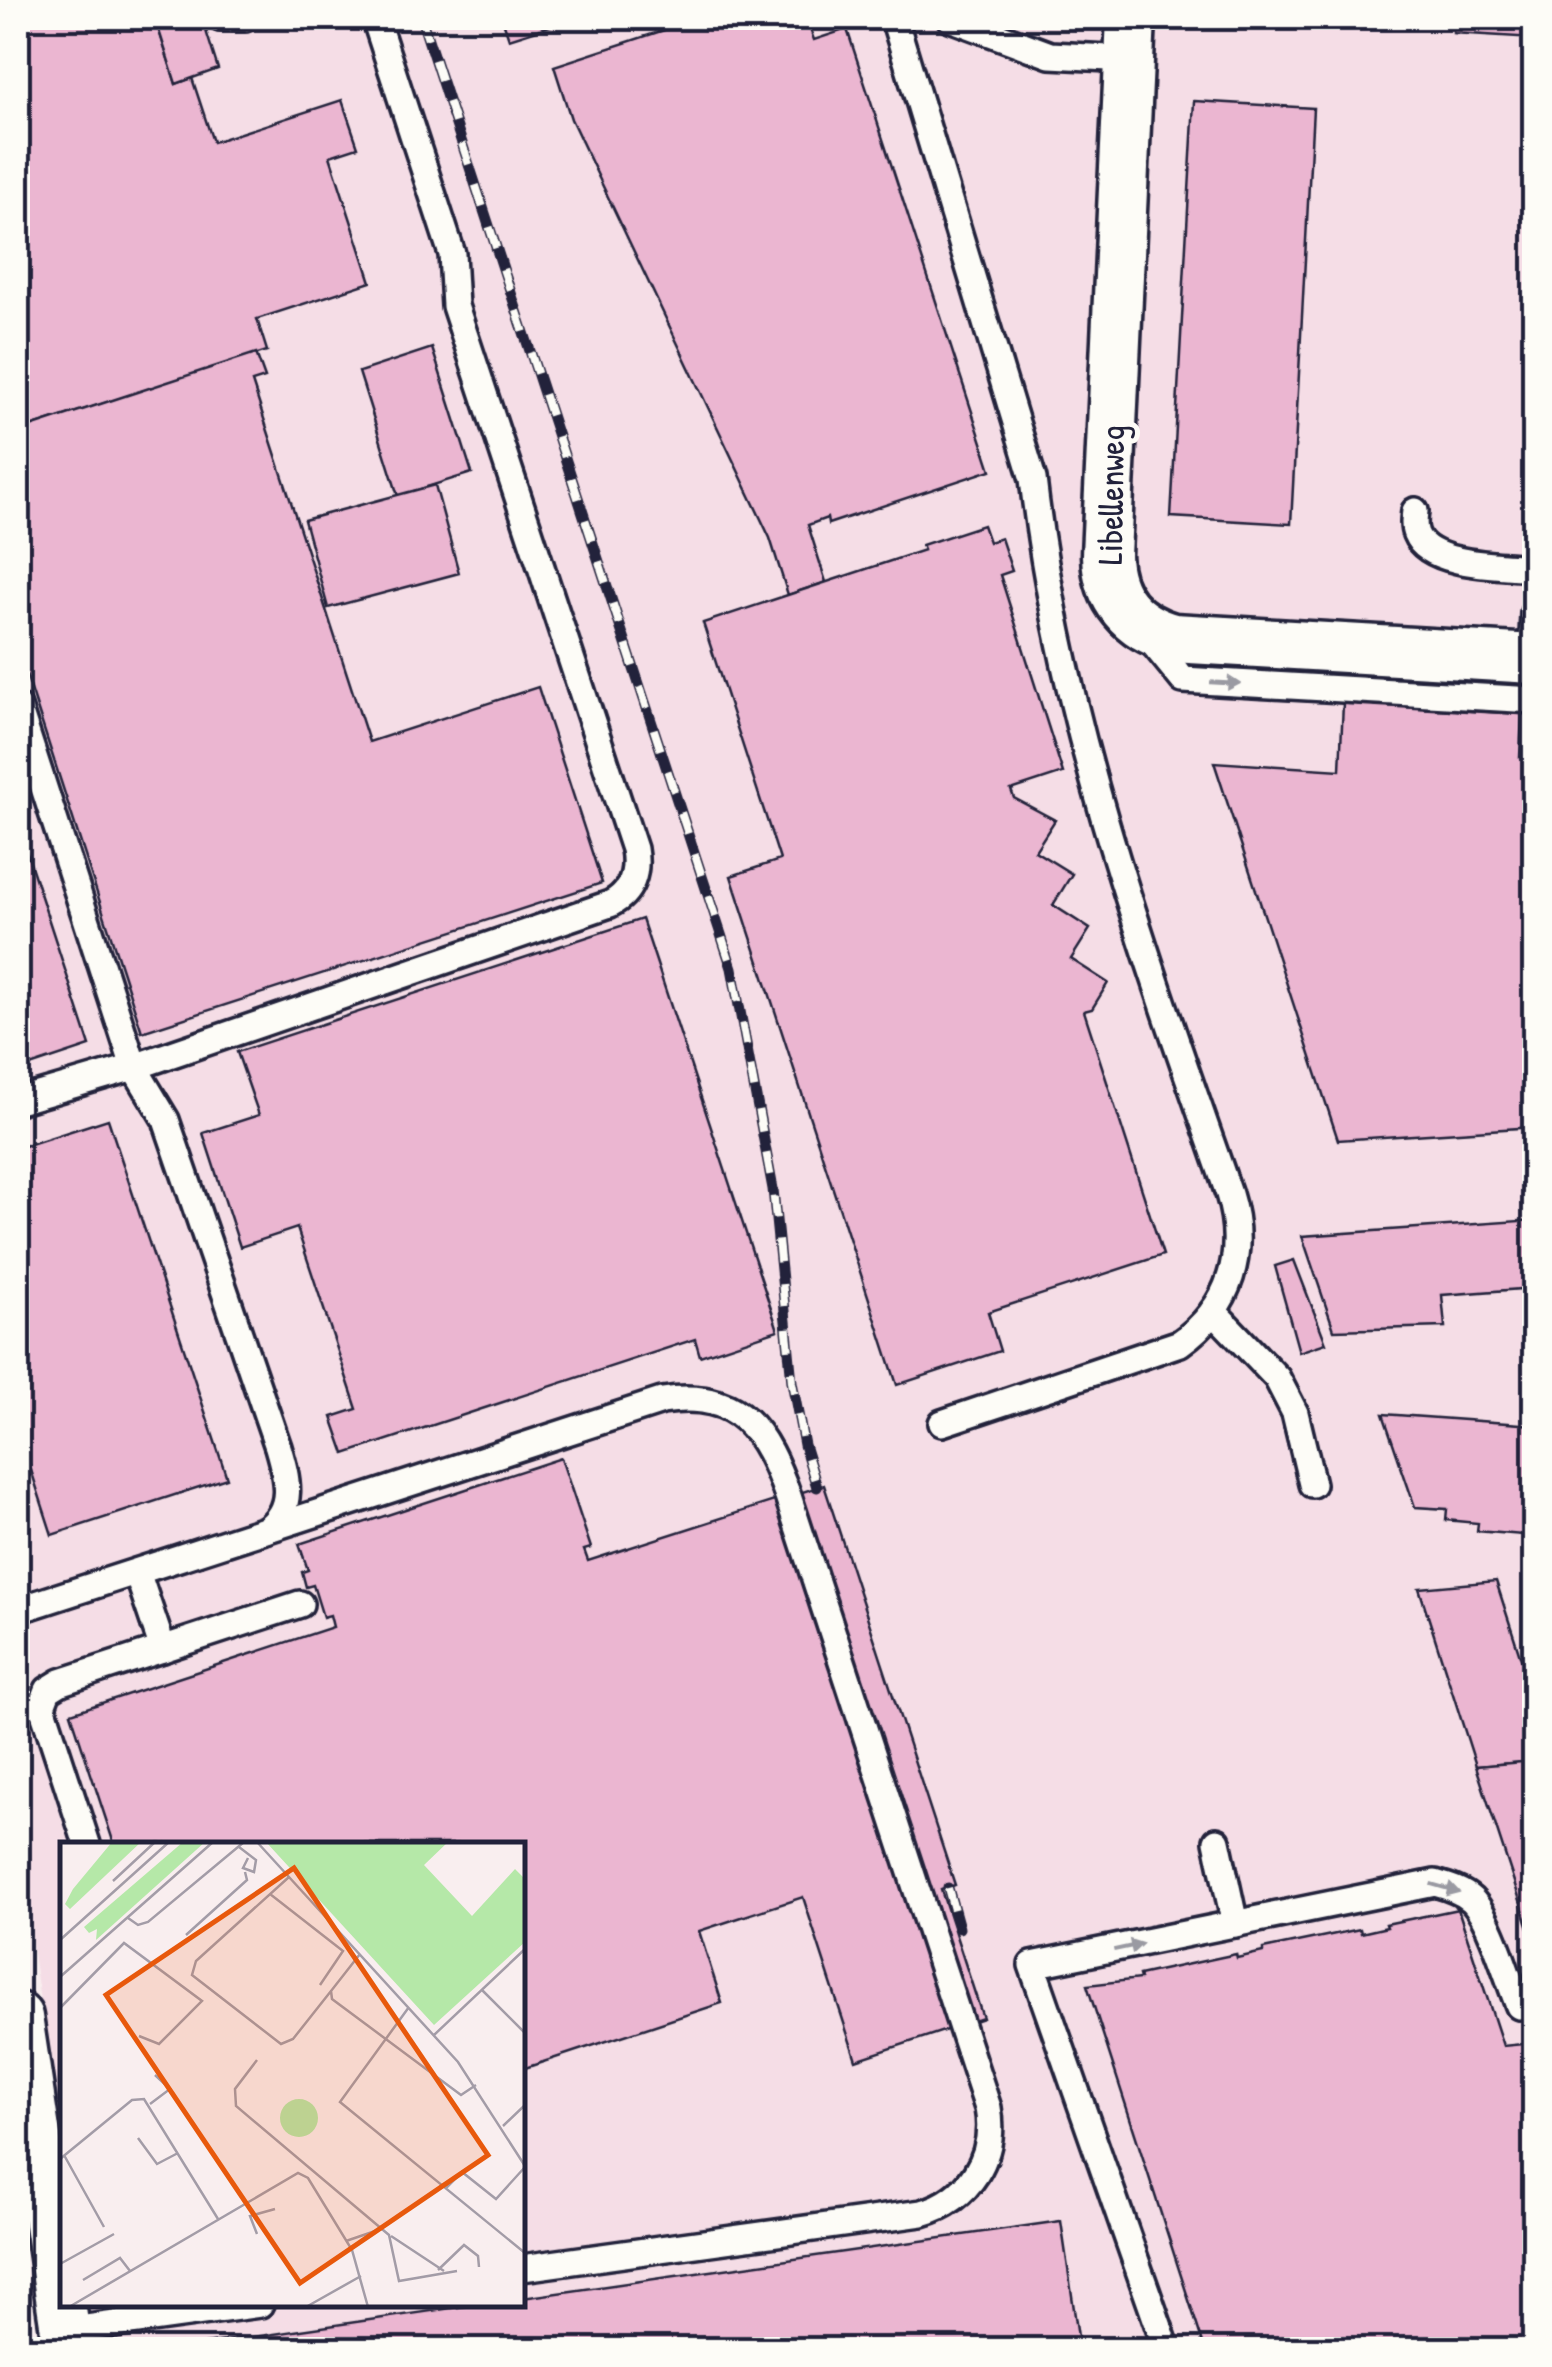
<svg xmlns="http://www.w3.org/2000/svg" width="1552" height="2367" font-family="'Patrick Hand',sans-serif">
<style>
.built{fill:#f5dde6}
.building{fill:#ebb6d1;stroke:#22223b;stroke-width:2.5}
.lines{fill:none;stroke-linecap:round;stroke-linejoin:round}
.service-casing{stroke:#22223b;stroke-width:32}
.minor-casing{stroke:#22223b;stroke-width:55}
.service{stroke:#fdfcf7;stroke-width:25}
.minor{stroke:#fdfcf7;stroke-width:48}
.rail-casing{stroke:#22223b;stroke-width:11}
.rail{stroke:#fdfcf7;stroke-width:8;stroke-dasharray:22;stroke-linecap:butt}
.oneway{fill:#9a9aa2}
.labels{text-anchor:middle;stroke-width:10;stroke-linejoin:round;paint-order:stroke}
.street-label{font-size:35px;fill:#22223b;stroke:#fdfcf7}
.inset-road{fill:none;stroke:#a39ca7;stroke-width:2.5}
.view{fill:#e8590c;fill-opacity:0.15;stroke:#e8590c;stroke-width:5}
.inset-edge{fill:none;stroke:#22223b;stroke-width:5}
</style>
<rect width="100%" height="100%" fill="#f9eeef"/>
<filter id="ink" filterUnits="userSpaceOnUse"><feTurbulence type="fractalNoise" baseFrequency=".01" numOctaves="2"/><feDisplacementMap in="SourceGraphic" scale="20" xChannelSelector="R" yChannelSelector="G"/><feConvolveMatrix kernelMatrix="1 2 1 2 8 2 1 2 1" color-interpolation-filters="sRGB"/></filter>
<g filter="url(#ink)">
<polygon class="built" points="18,18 1534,18 1534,2349 96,2349 88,2305 522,2304 522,1844 62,1844 62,2150 18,1851"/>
<g class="building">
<polygon points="18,18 155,18 176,84 192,78 213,142 342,100 358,147 330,156 371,282 257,319 267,351 18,431"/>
<polygon points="155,18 202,18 218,69 176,84"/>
<polygon points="502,18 575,18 509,39"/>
<polygon points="681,18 806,18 814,40 847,29 991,470 828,524 827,518 808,525 826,582 788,595 770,538 571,119 554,66 683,24"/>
<polygon points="1454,18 1534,18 1534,38 1453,33"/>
<polygon points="1194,101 1313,108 1291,524 1171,517"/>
<polygon points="432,348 472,473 398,496 359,372"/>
<polygon points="256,353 265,378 252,382 369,742 538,687 602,883 142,1032 18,649 18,431"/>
<polygon points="435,485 459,573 328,608 304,520"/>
<polygon points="983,525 989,542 1001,538 1012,571 1000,575 1063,773 1011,790 1014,798 1055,820 1035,851 1072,874 1053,905 1090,929 1071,959 1108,983 1092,1009 1084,1011 1163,1255 988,1312 1000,1351 897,1385 731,876 780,860 703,623 924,550 922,545"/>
<polygon points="1343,703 1522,714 1520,757 1534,758 1534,1127 1338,1140 1214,762 1340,770"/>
<polygon points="18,826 90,1046 18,1070"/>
<polygon points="642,919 778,1330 700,1356 695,1339 345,1454 332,1417 357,1409 297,1228 240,1247 203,1133 259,1115 237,1052"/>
<polygon points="108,1119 227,1478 52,1535 18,1430 18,1148"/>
<polygon points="1534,1220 1534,1288 1442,1295 1445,1327 1334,1330 1302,1236"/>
<polygon points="1294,1260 1326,1343 1299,1352 1275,1266"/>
<polygon points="1383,1414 1534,1425 1534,1536 1477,1531 1478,1523 1446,1520 1447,1509 1415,1507"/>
<polygon points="561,1458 591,1548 584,1550 588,1561 824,1485 955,1885 941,1890 983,2018 856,2060 803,1897 699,1931 722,2003 522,2069 522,1844 114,1844 71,1713 333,1627 330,1615 323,1617 313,1585 306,1587 302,1572 308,1570 299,1544"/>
<polygon points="1496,1581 1534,1699 1534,1761 1476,1766 1419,1588"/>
<polygon points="1534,1761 1534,1943 1476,1766"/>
<polygon points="1458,1909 1503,2046 1534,2043 1534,2350 1205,2350 1087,1985 1140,1979 1139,1975 1236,1954 1237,1958 1263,1952 1263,1949 1360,1929 1361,1933 1387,1927 1386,1924"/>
<polygon points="1061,2221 1080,2350 164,2350 479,2304 522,2304 522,2298"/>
</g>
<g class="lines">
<g class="service-casing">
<g id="service">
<polyline points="220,18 245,18"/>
<path d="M894 18 1033 479C1061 724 1148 962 1229 1194 1247 1252 1231 1307 1180 1343L942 1423"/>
<polyline points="950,18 1050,55 1129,59"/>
<path d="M1415 511C1414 519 1413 527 1416 534 1429 567 1504 565 1534 568"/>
<polyline points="1148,637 1183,680 1534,700"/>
<polyline points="1532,659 1534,613"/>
<path d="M18 707 134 1067 166 1120 278 1447C287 1478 296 1509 265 1530L18 1610"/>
<path d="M18 1101 134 1067 610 904C632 893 638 872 634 849L455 306 452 254 375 18"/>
<polyline points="1213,1311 1277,1378 1295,1413 1312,1484"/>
<path d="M265 1530 662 1401C740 1389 765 1431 788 1496L988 2108C997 2156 969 2200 922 2213L522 2268"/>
<polyline points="137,1572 163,1649"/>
<polyline points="1217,1841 1235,1924"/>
<polyline points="87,1844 42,1706 48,1690 61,1682 300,1604"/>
<polyline points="65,2331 260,2304"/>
<path d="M1167 2350 1032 1965 1435 1883C1449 1887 1462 1891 1472 1900 1491 1919 1508 1980 1519 2006"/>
</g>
</g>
<g class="minor-casing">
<g id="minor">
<path d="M1131 18 1106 555C1107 598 1132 627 1173 638L1534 659"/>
<polyline points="18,2017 68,2350"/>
</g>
</g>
<use href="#service" class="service"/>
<use href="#minor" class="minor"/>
<g class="rail-casing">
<g id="rail">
<polyline points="421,18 732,968 773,1189 792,1382 804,1445 817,1487"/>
<polyline points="948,1888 959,1928"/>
</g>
</g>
<use href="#rail" class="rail"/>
</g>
<defs><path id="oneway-solid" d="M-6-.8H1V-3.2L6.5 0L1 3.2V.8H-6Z" transform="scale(2.5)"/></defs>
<g class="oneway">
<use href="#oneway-solid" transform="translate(1225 683) rotate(3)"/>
<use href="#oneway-solid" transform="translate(1445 1888) rotate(16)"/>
<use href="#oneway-solid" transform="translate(1128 1947) rotate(-12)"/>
</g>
</g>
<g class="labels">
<g class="street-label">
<text transform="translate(1111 495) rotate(-89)" y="12">Libellenweg</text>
</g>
</g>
<g transform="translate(60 1842)">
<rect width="465" height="465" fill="#f9eeef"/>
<path d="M52 0H81L10 67 5 62 13 47ZM123 0H145L36 98 37 87 29 91 24 85ZM206 0H388L364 23 412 74 455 27 465 37V100L374 183ZM220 276a19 19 0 1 1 38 0a19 19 0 1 1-38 0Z" fill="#b5e8a8"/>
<path class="inset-road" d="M197 0 398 220 465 324M179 5 196 18 194 30 183 26 188 16M229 35 136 119 132 133 221 202 233 197 271 149M53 39 95 0M210 52 283 109 260 143M68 76 78 83 88 80 184 0M126 93 187 38 185 30M0 98 109 0M300 112 271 149 272 157 401 253 416 243M0 135 153 0M422 148 465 191M349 165 280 260 465 411M0 166 64 101 142 159 99 202 79 194M374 193 465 107M197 218 175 247 176 264 329 393 339 439 397 429M90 262 110 247 95 233M443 284 465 263M78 296 97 322 118 311M4 313 44 385M0 317 72 258 84 257 158 377M386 346 402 330 436 357 465 325M197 392 190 374 215 367M331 394 384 429M286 399 321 387M0 422 54 392M378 428 404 403 418 414 419 425M23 438 60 416 70 429M9 465 238 331 248 336 292 408 308 465M246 465 301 434"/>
<path class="view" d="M234 26 428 313 240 441 46 153Z"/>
<rect width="465" height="465" class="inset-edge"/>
</g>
<rect width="1552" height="2367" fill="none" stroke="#fdfcf7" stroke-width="60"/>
<rect x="30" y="30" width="1492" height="2307" fill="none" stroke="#22223b" stroke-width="4" filter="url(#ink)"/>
</svg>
